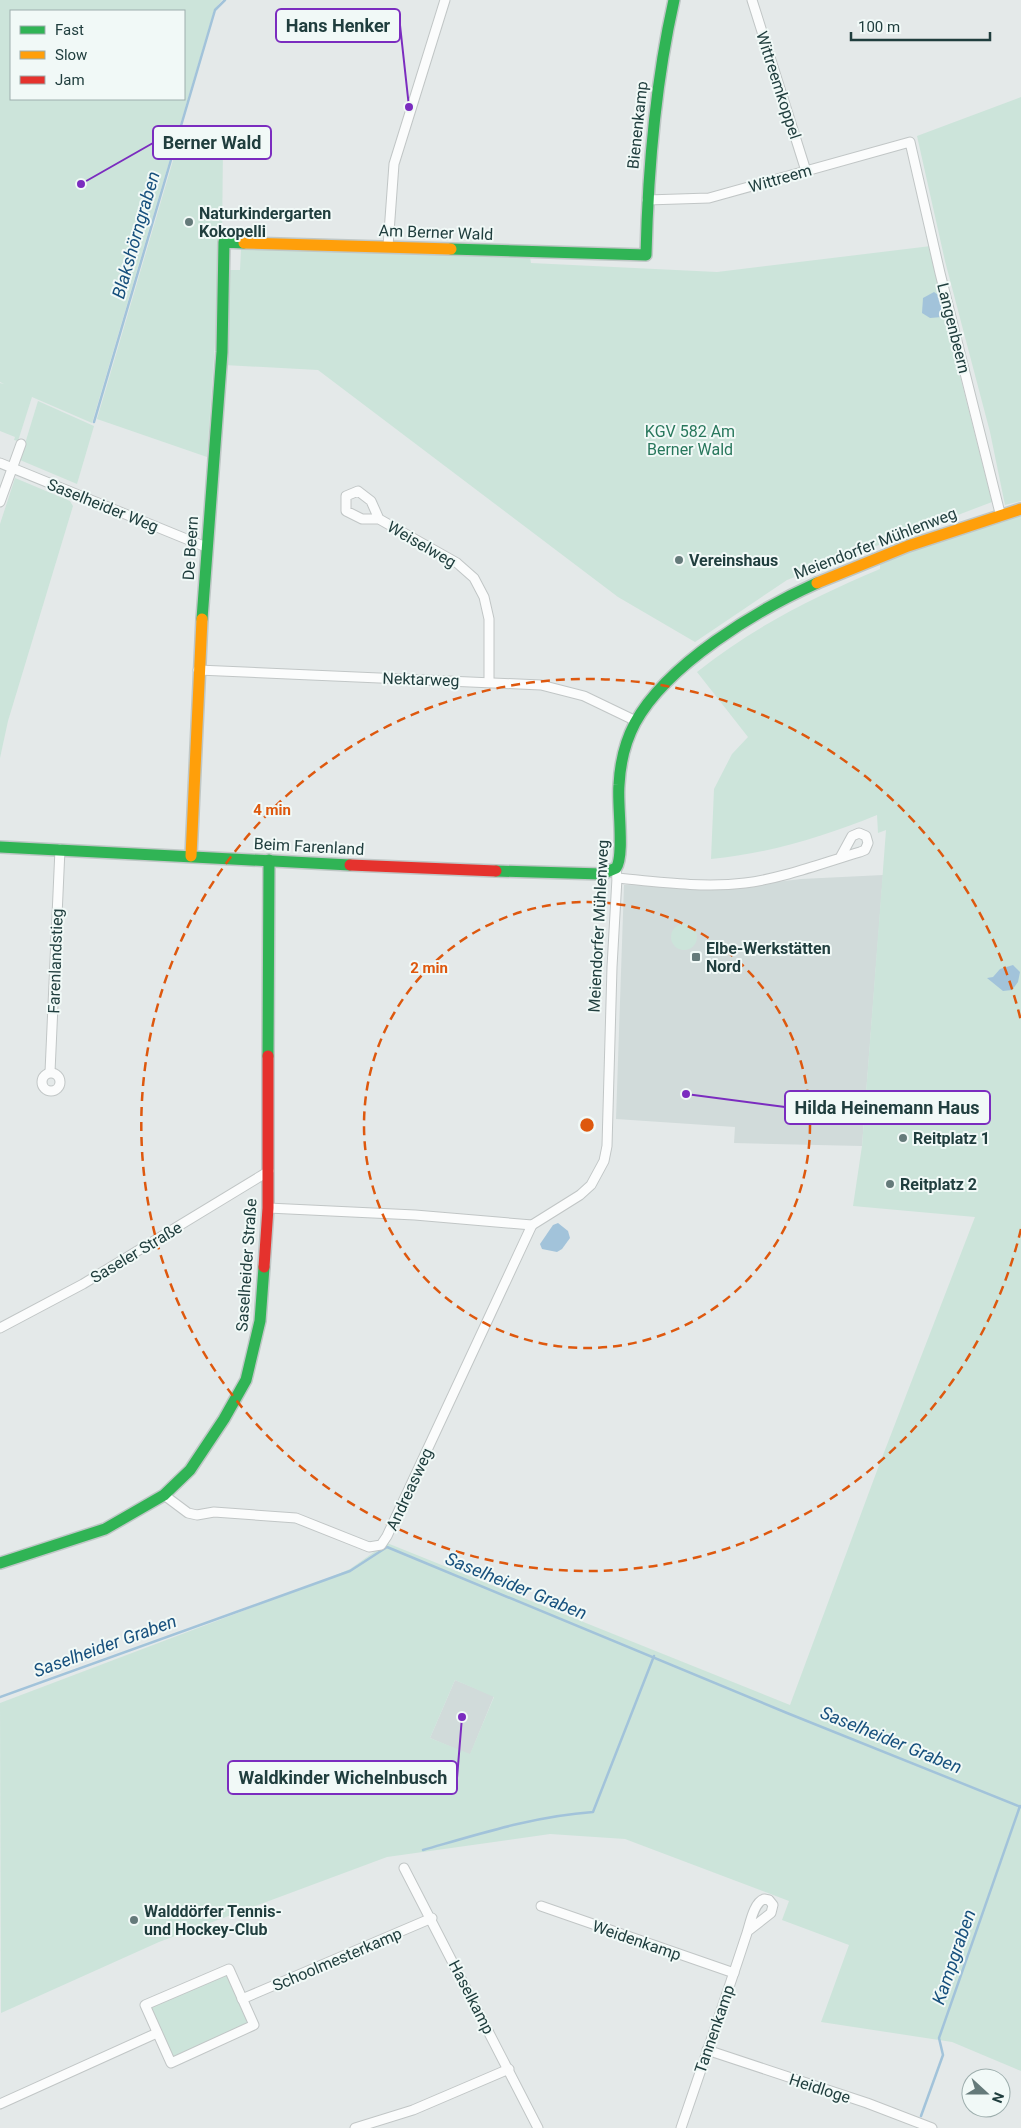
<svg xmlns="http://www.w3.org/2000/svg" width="1021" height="2128" font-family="Roboto,sans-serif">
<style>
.built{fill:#d1dbda}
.green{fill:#cce4da;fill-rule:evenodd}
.water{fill:#a2c3da}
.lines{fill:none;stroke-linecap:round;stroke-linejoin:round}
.stream{stroke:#a2c3da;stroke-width:2.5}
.street-casing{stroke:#c1c6c6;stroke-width:11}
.fast-casing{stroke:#bfc7c6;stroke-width:14}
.slow-casing{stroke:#bfc7c6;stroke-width:14}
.jam-casing{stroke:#bfc7c6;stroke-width:14}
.street{stroke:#fbfcfc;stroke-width:9}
.fast{stroke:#30b455;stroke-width:11}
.slow{stroke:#ff9f0a;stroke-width:11}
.jam{stroke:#e5322d;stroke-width:11}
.ring{fill:none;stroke:#de580e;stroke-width:2.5;stroke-dasharray:9 6}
.poi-dot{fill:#657a7a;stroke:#f1f9f7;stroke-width:2}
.labels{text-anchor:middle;stroke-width:4;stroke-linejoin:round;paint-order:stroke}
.street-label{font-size:16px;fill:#203e3e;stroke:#f1f9f7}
.poi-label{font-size:16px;font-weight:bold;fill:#203e3e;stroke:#f1f9f7;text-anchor:start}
.park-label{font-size:16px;fill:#28775c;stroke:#f1f9f7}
.water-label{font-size:18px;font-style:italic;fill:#17507d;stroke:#f1f9f7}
.centre{fill:#de580e;stroke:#f1f9f7;stroke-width:2.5}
.ring-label{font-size:15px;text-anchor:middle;font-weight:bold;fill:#de580e;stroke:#f1f9f7;stroke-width:4;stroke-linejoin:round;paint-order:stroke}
.leader{fill:none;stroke:#7b2cbf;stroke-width:2}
.callout-dot{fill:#7b2cbf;stroke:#f1f9f7;stroke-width:2}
.callout{fill:#f1f9f7;stroke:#7b2cbf;stroke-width:2}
.callout-label{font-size:18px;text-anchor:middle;font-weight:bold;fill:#203e3e}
</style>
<rect width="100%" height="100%" fill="#e4e9e9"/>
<g class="built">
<polygon points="883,875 862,1146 734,1143 735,1127 616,1119 624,885 734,887 801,879"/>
<polygon points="455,1680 494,1696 470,1755 430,1738"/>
</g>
<g class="green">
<path d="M0 0H222L214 10 92 423 32 397 18 441 14 440 15 437 0 431V383L4 384 0 382ZM11 11H184V99H11Z"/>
<polygon points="1021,97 1021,501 1005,505 990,432 945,261 917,136"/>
<polygon points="179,140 223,144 222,244 207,457 97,419"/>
<polygon points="931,246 959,372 992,502 787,580 695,642 618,597 318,370 224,365 229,270 240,270 241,249 530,257 531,263 717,272"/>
<polygon points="38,401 94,426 77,484 20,460"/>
<polygon points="15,478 70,501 73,506 8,721 0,758 0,524"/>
<path d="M1021 515V2071L952 2042 821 2022 849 1945 782 1920 789 1901 625 1839 550 1834 387 1857 159 1942 1 2013 0 1703 317 1583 350 1569 387 1543 790 1705 878 1468 975 1217 853 1206 862 1146 886 830 878 833 877 815C823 837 770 853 711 859L714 789 732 754 748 737 697 672C753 627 814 597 880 569V562L980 526ZM455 1680 494 1697 470 1754 430 1738Z"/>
<circle cx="684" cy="937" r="13"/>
<polygon points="228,1971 252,2025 172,2060 148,2006"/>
</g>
<g class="water">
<path d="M934 292C942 296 945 309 942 317L930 318 922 313 923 298Z"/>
<polygon points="1013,965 1020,972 1018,982 1012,990 1003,991 987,978 993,977 1000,969"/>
<polygon points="558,1223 568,1231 570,1238 562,1249 557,1252 542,1249 540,1244 553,1225"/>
</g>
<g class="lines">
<g class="stream">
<polyline points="94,422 215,10 225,0"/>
<polyline points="0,1697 350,1571 387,1547 787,1713 1021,1807"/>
<path d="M423 1850C479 1834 535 1816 593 1812L654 1656"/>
<polyline points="921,2116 943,2055 939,2038 1020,1806"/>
</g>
<g class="street-casing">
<g id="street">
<polyline points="752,0 806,171"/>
<polyline points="647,200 709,198 910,142 940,273 1000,513"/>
<polyline points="388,246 394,164 445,0"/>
<polyline points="0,463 206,547"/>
<polyline points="0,502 21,444"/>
<polyline points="379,519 371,501 358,491 346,496 346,511 362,519 379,519 457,563 474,578 484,597 489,619 489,681"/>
<polyline points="198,670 541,685 584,696 636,721"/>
<path d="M617 878C659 882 703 888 745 883 784 878 823 863 860 852L865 850 868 843 866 836 859 833 852 836 840 858"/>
<polyline points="50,1072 60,849"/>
<circle cx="51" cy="1082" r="9"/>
<polyline points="268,1208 415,1215 532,1225 580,1195 591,1185 604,1161 607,1146 612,967 617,878 616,869"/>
<polyline points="0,1328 83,1284 269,1171"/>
<polyline points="164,1495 188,1513 197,1515 214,1512 296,1518 369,1547 381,1545 387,1536 532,1225"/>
<polyline points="404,1868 538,2128"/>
<polyline points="541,1906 734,1973"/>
<polygon points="229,1969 254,2025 171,2063 145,2005"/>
<polyline points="242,1999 432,1918"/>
<polyline points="707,2050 867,2103 932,2128"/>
<polyline points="0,2104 157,2033"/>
<polyline points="355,2128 413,2110 509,2069"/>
<path d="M681 2128C703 2064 725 2000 746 1936 750 1925 753 1903 764 1899L769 1900 773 1905 771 1913 748 1931"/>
</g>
</g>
<g class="fast-casing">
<g id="fast">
<path d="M451 249 646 255C648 169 655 84 674 0"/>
<polyline points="202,619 222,352 224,242 244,243"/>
<polyline points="0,847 350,865"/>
<path d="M496 871 602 874 616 868C625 856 617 804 619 785 620 764 625 742 635 723 667 664 757 610 817 583"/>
<polyline points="268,1056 269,860"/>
<polyline points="0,1563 105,1529 164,1495 190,1470 224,1419 246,1380 260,1321 264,1267"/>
</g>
</g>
<g class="slow-casing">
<g id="slow">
<polyline points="244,243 451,249"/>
<polyline points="817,583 908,546 1021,509"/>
<polyline points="191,856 202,619"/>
</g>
</g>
<g class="jam-casing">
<g id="jam">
<polyline points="350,865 496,871"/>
<polyline points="264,1267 268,1208 268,1056"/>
</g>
</g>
<use href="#street" class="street"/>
<use href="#fast" class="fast"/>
<use href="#slow" class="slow"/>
<use href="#jam" class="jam"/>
</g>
<g class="ring">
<circle cx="587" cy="1125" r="223"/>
<path d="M1021 1229A446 446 0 1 1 1021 1021"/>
</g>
<g class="poi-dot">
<circle cx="189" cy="222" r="5"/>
<circle cx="679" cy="560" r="5"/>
<rect x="691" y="952" width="10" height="10" rx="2.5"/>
<circle cx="903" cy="1138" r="5"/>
<circle cx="890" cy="1184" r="5"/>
<circle cx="134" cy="1920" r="5"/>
</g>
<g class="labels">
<g class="street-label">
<text transform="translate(779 85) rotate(72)" y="6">Wittreemkoppel</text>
<text transform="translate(637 125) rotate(-84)" y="6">Bienenkamp</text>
<text transform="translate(780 178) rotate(-16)" y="6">Wittreem</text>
<text transform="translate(436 232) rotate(2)" y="6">Am Berner Wald</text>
<text transform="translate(954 328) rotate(76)" y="6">Langenbeern</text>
<text transform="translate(103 505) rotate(22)" y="6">Saselheider Weg</text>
<text transform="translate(875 543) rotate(-21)" y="6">Meiendorfer Mühlenweg</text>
<text transform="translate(422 544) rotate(30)" y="6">Weiselweg</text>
<text transform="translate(190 548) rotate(-86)" y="6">De Beern</text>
<text transform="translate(421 679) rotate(2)" y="6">Nektarweg</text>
<text transform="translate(309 846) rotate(3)" y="6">Beim Farenland</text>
<text transform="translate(598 926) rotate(-87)" y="6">Meiendorfer Mühlenweg</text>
<text transform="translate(55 961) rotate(-88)" y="6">Farenlandstieg</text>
<text transform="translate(136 1252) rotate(-31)" y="6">Saseler Straße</text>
<text transform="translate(246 1265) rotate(-86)" y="6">Saselheider Straße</text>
<text transform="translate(409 1489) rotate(-65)" y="6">Andreasweg</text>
<text transform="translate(637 1940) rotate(19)" y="6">Weidenkamp</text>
<text transform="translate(337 1959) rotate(-23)" y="6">Schoolmesterkamp</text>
<text transform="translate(472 1997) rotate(63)" y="6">Haselkamp</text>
<text transform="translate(714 2029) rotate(-71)" y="6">Tannenkamp</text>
<text transform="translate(820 2088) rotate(18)" y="6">Heidloge</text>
</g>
<g class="poi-label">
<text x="199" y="219">Naturkindergarten<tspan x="199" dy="18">Kokopelli</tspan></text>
<text x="689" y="566">Vereinshaus</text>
<text x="706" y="954">Elbe-Werkstätten<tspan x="706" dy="18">Nord</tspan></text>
<text x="913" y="1144">Reitplatz 1</text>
<text x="900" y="1190">Reitplatz 2</text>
<text x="144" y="1917">Walddörfer Tennis-<tspan x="144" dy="18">und Hockey-Club</tspan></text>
</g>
<g class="park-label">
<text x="690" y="437">KGV 582 Am<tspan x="690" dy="18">Berner Wald</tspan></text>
</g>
<g class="water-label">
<text transform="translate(136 235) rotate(-74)" y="6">Blakshörngraben</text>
<text transform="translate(516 1586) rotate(22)" y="6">Saselheider Graben</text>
<text transform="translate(105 1646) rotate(-20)" y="6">Saselheider Graben</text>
<text transform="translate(891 1740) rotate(22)" y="6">Saselheider Graben</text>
<text transform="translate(954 1957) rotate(-71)" y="6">Kampgraben</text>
</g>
</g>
<circle cx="587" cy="1125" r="8" class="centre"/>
<g class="ring-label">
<text x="272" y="815">4 min</text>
<text x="429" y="973">2 min</text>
</g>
<path class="leader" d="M409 107L400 25M81 184L153 143M686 1094L785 1107M462 1717L457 1778"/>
<g class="callout-dot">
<circle cx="409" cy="107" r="5"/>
<circle cx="81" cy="184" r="5"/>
<circle cx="686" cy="1094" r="5"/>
<circle cx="462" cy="1717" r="5"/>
</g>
<g class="callout">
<rect x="276" y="9" width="124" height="33" rx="5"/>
<rect x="153" y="126" width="118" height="33" rx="5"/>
<rect x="785" y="1091" width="205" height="33" rx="5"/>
<rect x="228" y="1761" width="229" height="33" rx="5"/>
</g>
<g class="callout-label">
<text x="338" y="32">Hans Henker</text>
<text x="212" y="149">Berner Wald</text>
<text x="887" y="1114">Hilda Heinemann Haus</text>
<text x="343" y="1784">Waldkinder Wichelnbusch</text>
</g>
<rect x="10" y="10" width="175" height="90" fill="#f1f9f7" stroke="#9daead"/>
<rect x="20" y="26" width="25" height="8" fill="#30b455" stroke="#9daead"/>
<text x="55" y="35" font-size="15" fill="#203e3e">Fast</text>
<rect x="20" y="51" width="25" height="8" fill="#ff9f0a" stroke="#9daead"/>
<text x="55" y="60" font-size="15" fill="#203e3e">Slow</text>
<rect x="20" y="76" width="25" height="8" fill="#e5322d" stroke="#9daead"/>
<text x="55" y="85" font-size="15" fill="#203e3e">Jam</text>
<g transform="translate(986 2093) rotate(111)"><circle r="24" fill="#f1f9f7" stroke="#9daead"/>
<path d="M0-4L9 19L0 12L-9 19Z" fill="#657a7a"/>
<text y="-8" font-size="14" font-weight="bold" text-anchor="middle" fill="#203e3e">N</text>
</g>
<path d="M851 32v8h139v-8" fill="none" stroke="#203e3e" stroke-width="2.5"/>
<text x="858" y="32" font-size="15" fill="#203e3e" stroke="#f1f9f7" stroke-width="4" paint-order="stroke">100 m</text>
</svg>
